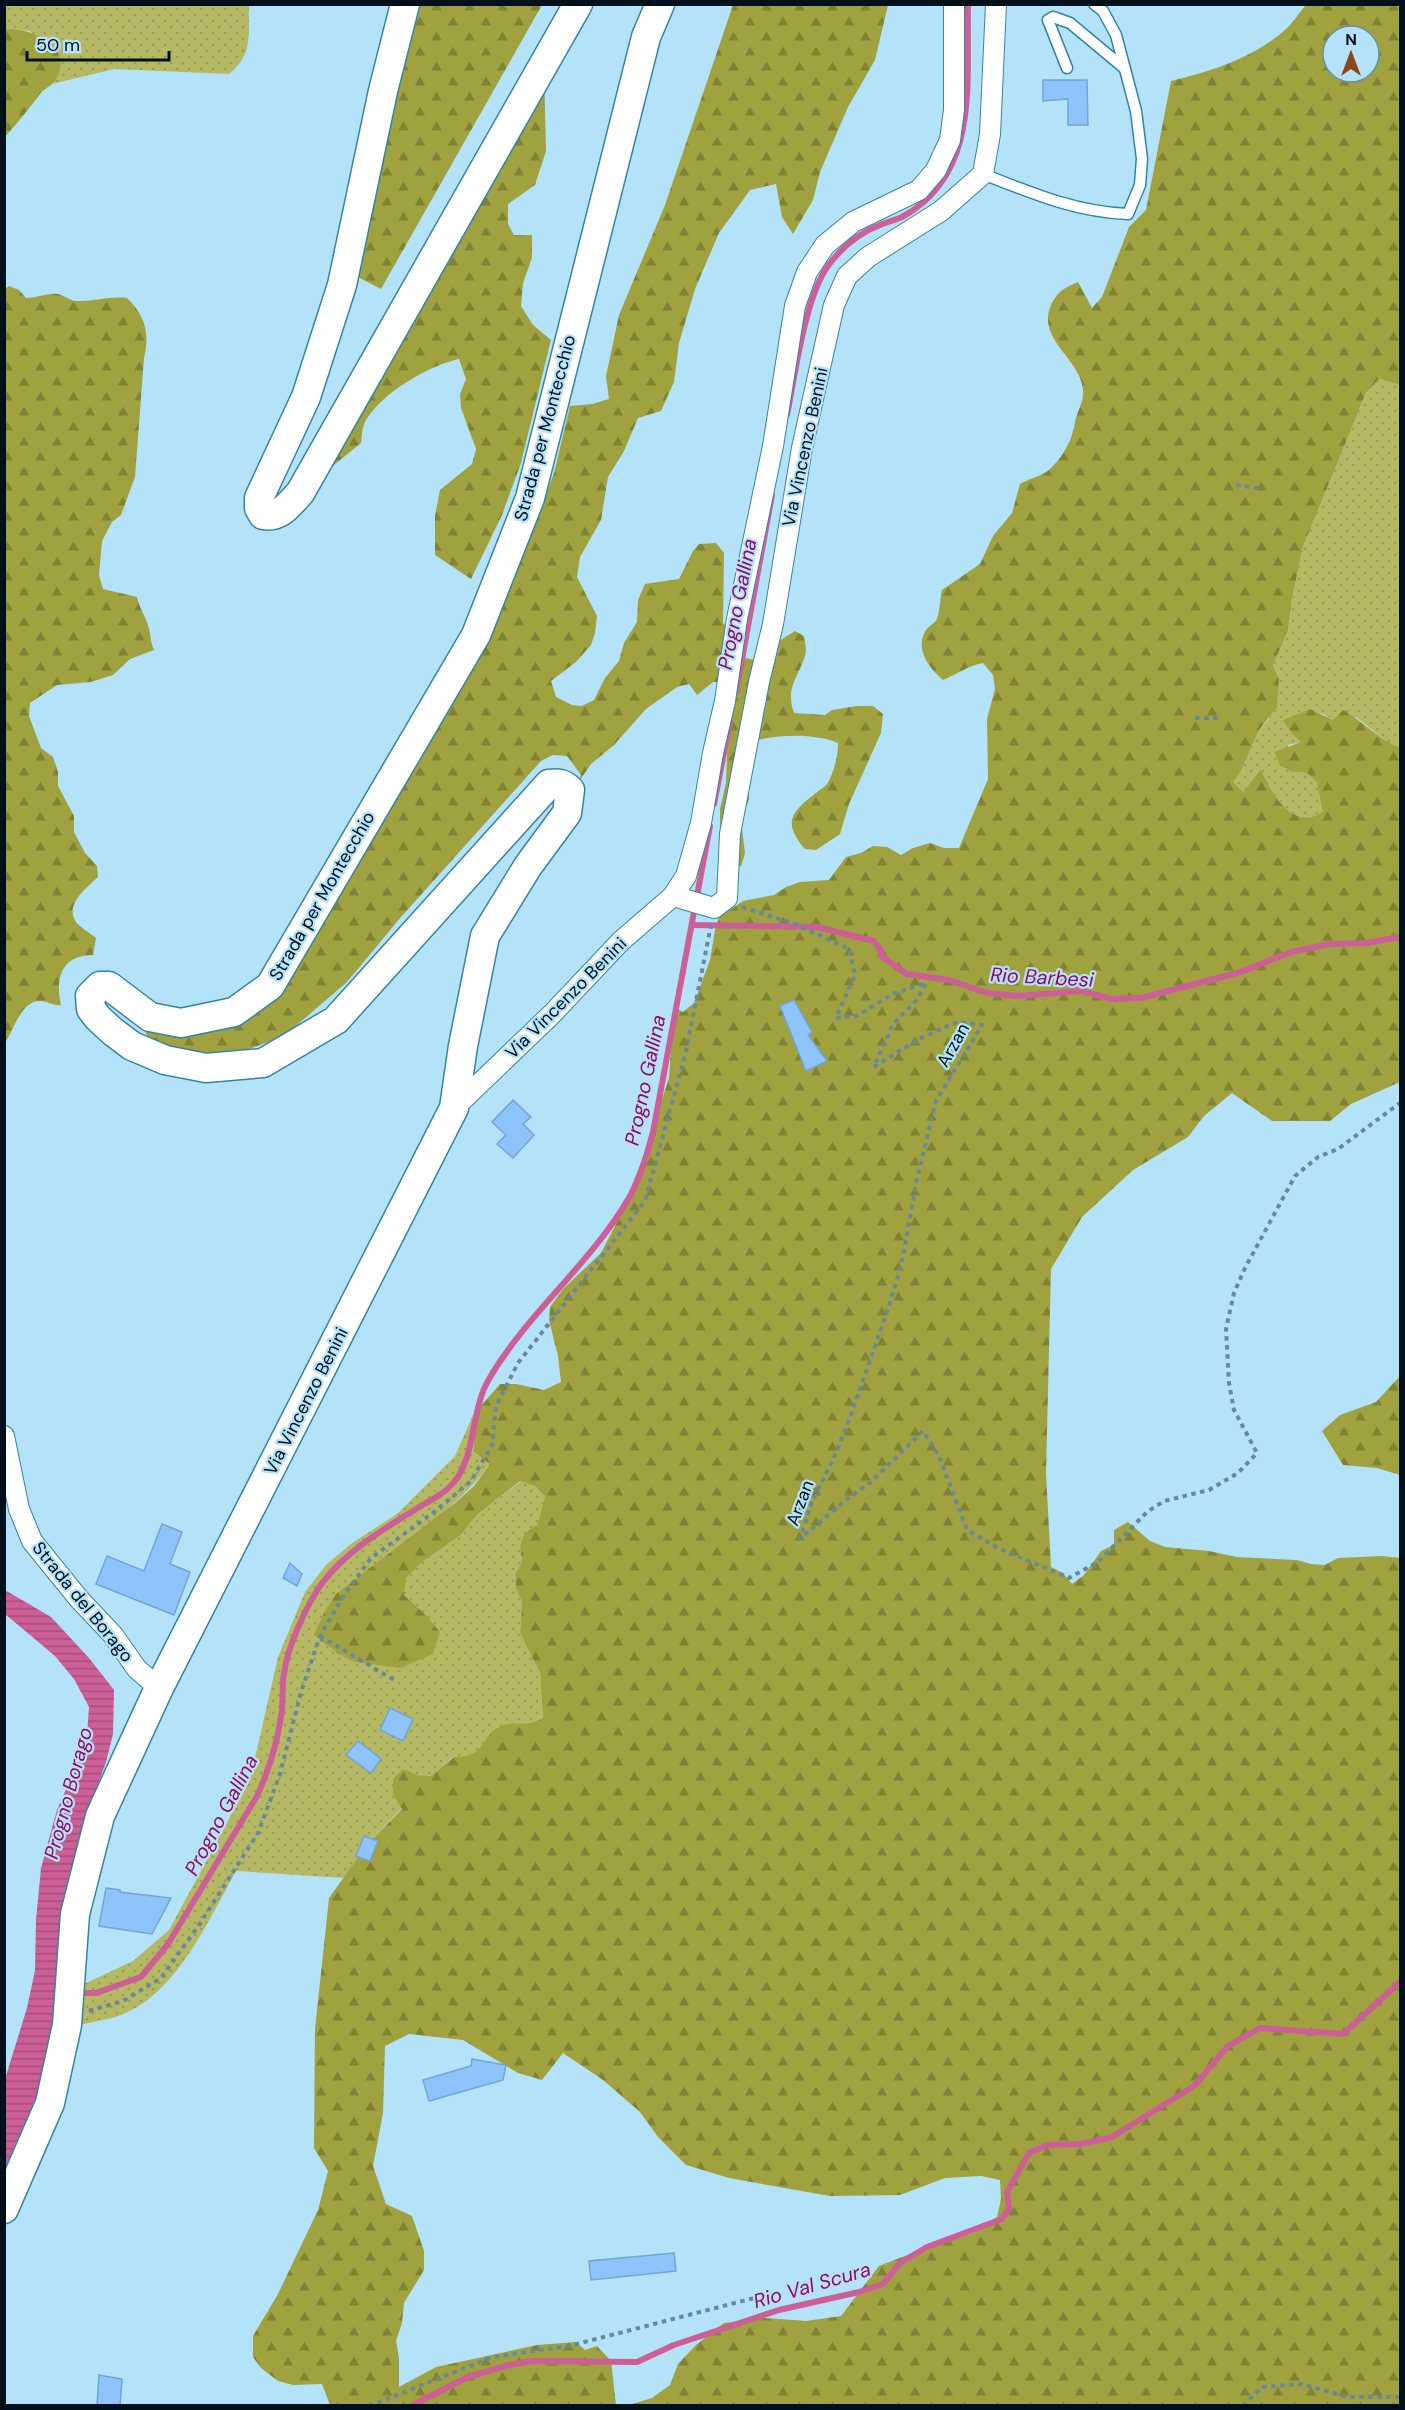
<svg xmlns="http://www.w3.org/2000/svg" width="1405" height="2410" font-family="'DM Sans',sans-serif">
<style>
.grass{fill:url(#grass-dots)}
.forest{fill:url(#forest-firs);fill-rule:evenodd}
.water{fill:url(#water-rules)}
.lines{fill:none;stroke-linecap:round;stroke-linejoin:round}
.stream{stroke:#cd5f97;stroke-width:6}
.building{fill:#8fc3fb;stroke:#71a4da;stroke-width:1.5}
.lane-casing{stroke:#3285a9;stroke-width:13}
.street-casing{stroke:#3285a9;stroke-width:22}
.secondary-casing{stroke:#3285a9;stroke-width:31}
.path{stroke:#68899b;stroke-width:4;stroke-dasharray:4.5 4.5;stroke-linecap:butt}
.lane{stroke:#fff;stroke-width:10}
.street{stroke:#fff;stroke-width:20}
.secondary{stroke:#fff;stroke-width:28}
.labels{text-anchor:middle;stroke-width:4.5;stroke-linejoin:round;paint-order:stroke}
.street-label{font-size:18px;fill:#00101b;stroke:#b4e2f9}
.water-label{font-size:20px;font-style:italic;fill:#970762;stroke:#b4e2f9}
</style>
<defs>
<pattern id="grass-dots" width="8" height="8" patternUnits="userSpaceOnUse" patternTransform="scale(1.5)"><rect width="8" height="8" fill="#b6b964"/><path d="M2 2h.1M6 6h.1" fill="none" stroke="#9b9e56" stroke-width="1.8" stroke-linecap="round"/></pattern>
<pattern id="forest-firs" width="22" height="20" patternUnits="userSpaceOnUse" patternTransform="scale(1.5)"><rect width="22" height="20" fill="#9fa23e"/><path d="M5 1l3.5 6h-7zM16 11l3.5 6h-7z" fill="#7f8333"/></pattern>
<pattern id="water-rules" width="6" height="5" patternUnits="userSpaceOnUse" patternTransform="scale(1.5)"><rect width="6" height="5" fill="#cd5f97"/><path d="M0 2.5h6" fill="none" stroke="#a44d7a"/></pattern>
</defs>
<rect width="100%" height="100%" fill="#b4e2f9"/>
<g class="grass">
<path d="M4 5H249C248 34 254 54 229 74L114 69 52 84 61 67 30 31 5 29Z"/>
<path d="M1379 379 1400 385V748L1391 745 1356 717 1333 720 1321 713 1302 742 1288 745 1292 772 1307 773 1317 783 1324 812C1320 813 1314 817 1310 817 1285 821 1269 787 1261 769L1243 792 1232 782 1241 771 1259 730 1269 719 1279 679 1273 665 1288 631 1292 599 1303 547 1366 393Z"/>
<path d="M473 1415 474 1452 490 1464C457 1509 407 1539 363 1574L355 1662 370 1663 383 1666 425 1614 404 1595 405 1578 422 1562 461 1535 477 1515 521 1481 535 1486 545 1497 537 1525 520 1547 522 1561 515 1574 516 1589 522 1602 520 1633 540 1673 543 1719 530 1723H515L489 1735 481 1749 468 1757H453L431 1776 417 1775 402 1808 367 1845 344 1878 236 1871C209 1919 179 1989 126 2013 113 2019 95 2021 81 2025L82 1985 133 1961 169 1930 250 1780 278 1657 305 1592 326 1565 352 1543 397 1514 455 1456Z"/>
</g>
<g class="forest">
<polygon points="411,5 542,5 381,289 354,275"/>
<path d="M733 5H888L875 60 848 107 820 172 813 200 793 234 782 217 776 184 750 190 719 233 695 289 679 343 674 382 661 411 638 418 624 451 608 477 601 520 580 557 577 577 597 616 595 633 591 645 576 662 551 681 556 697 572 705 582 706 594 700 605 678 619 661 624 643 637 622 638 600 645 584 679 579 693 551 699 544 716 543 724 553 723 623 730 630 745 658 760 661 779 641 795 631 804 636C805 643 807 650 805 656 798 678 785 687 794 713L825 715 832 710 857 706H873L883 714 881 733 849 804 840 834 816 850 805 849C782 822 791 812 816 793 819 790 825 787 827 784 834 773 838 756 838 743 812 733 784 735 756 740L749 759V799L741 821 745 853 741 867 725 847 720 831V809L726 783 730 682H713L697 695 689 684 677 687 646 709 614 745 591 764 578 783 581 775 567 756 553 755 541 761 401 917 347 982 291 1030 271 1041 217 1061 154 1051 142 1024 260 1001 533 529 554 473 570 406 592 404 609 399 606 376 619 315 665 205Z"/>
<path d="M1306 5H1400V385L1379 379 1366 393 1303 547 1292 599 1288 631 1273 665 1279 679 1277 707 1259 730 1241 771 1233 782 1243 792 1261 769C1269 787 1285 821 1310 817 1314 817 1320 813 1323 812L1317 783 1307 773 1292 772 1280 765 1274 752 1301 742 1291 732 1283 720 1310 709 1333 720 1343 710C1363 721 1379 740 1400 748V1082L1351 1104 1330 1121H1272L1232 1093 1204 1116 1188 1137 1133 1170 1082 1217 1051 1269 1046 1473 1051 1567 1063 1573 1072 1584 1084 1575 1101 1551 1114 1545V1530L1128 1522 1150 1541 1165 1547 1209 1551 1237 1557 1297 1560 1311 1564 1325 1565 1338 1558 1382 1556 1400 1558V2405H629L652 2398 670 2385 678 2364 696 2345 724 2323 765 2318 806 2321 841 2316 879 2266 946 2240 974 2233 997 2217 1001 2199 1000 2180 981 2176 945 2178 900 2195 830 2196 729 2178 686 2165 658 2137 640 2112 603 2080 563 2053 542 2080 518 2073 463 2040 409 2034 385 2046 383 2113 373 2166 386 2204 412 2216 424 2251V2270L404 2303 402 2323 396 2341 399 2358V2387L436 2367 537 2345 576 2342 585 2350 597 2346 611 2361 616 2405H330L322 2384 293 2385 278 2381 261 2368 253 2357V2336L278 2294 318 2210 328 2171 314 2148 315 2029 329 1898 367 1845 402 1809 393 1794V1779L403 1769 417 1775 431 1776 454 1757C490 1757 478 1735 502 1726 511 1722 521 1724 530 1723 534 1722 539 1720 543 1718L540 1673 520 1633 522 1602 516 1589 515 1574 522 1561 520 1546 525 1533 537 1525 545 1497 535 1486 520 1481 477 1515 461 1535 422 1562 406 1578 404 1595 425 1614 440 1632 433 1654 400 1668 355 1662 339 1654 314 1635 324 1613 336 1594 455 1503 474 1486 490 1464 474 1452 473 1415 500 1384H516L544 1390 561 1382 558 1356 549 1320 550 1307 563 1289 601 1253 619 1218 644 1155 669 1078 674 1007 683 1012 694 1003 710 960 715 930 719 917 743 901 774 895 786 887 800 882 829 880 846 857 861 853 873 846 887 847 901 855 913 848 930 843 944 848H959L988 779 987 719 995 689 993 675 983 663C968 666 957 674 943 680 929 668 914 649 926 630 929 626 935 623 937 619 940 611 940 598 942 590L980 564 993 536 1012 513 1020 484C1028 479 1042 476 1049 470 1059 461 1070 445 1073 431 1075 427 1074 422 1076 418 1081 402 1087 397 1080 378 1070 353 1038 335 1051 305 1057 292 1065 287 1078 282L1092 308 1102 297 1129 227 1146 210 1171 81C1212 71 1253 58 1285 30 1293 23 1299 13 1306 5ZM1333 36H1369V72H1333Z"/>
<path d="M5 29C22 29 33 32 48 42 64 53 65 71 51 85 47 88 43 90 40 94 29 109 17 123 5 137Z"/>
<path d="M544 69 546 151 535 185 508 204V224L514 235H532V258L523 283 521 306 533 325 551 340 521 463 502 515 471 579 435 555V516L440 490 472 464 476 449 461 408 460 394 466 379 459 359C428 366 383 392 366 420 362 427 362 436 361 443L334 465 314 476Z"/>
<path d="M9 286 19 290 26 298C38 298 46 293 58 294 66 296 71 302 80 301 97 301 110 296 127 298 145 315 150 333 144 358L135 477 121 515 112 522 102 541 99 575 103 589 137 597C139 608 145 615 148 625 151 634 150 641 154 650L130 659 113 675 91 682 57 685 30 703 29 716 41 748 53 757 58 772V786L74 816V832L85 853 97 866 98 877C87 887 64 905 76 922 81 928 90 933 96 938L93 955C61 955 55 979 61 1005 54 1006 49 1002 42 1001 21 999 14 1030 5 1043L4 289Z"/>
<polygon points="1400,1376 1400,1475 1377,1468 1343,1465 1322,1431 1340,1415 1376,1402"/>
</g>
<polygon class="water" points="5,1590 51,1617 89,1658 114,1690 113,1734 106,1762 84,1824 60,2019 41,2086 5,2168 5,2079 27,2008 35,1971 36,1920 41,1868 57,1810 81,1755 87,1735 89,1707 74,1679 55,1656 5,1614"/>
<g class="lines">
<g class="stream">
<path d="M787 415C795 376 805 297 828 266 841 248 859 233 880 225 887 222 895 220 902 217 981 174 966 81 968 4"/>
<polyline points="736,692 772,495"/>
<polyline points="714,804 730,722"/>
<polyline points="692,925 817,927 874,941 882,952 881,956 907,974 949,980 987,993 1018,996 1081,991 1112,999 1141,998 1241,972 1291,952 1330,944 1367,943 1400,937"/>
<path d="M78 1993H96L141 1977 168 1944 257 1796C270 1768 278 1740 282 1710 283 1698 282 1685 284 1674 287 1648 307 1603 323 1582 346 1552 379 1532 411 1512 425 1503 444 1495 455 1481 476 1454 471 1409 489 1379 528 1312 592 1263 630 1196 641 1176 647 1154 653 1132L710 826"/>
<polyline points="411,2406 468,2377 509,2365 532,2361 637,2362 674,2345 779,2310 859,2292 883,2284 900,2263 927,2247 1002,2219 1009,2209 1007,2192 1029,2153 1047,2145 1081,2144 1112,2137 1194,2086 1228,2046 1260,2028 1343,2034 1400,1982"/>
</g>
</g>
<g class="building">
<polygon points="1043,80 1087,80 1088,125 1068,125 1068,99 1043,101"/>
<polygon points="794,1000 812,1032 808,1035 827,1061 806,1071 780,1006"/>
<polygon points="513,1100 531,1117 523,1124 534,1135 513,1158 497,1144 506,1135 492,1122"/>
<polygon points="162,1524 182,1532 170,1564 190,1572 174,1615 96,1584 107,1556 144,1571"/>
<polygon points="290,1563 302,1574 297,1586 283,1578"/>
<polygon points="390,1708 413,1719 403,1741 380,1730"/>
<polygon points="358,1741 381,1759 371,1773 346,1755"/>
<polygon points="364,1836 378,1841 370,1861 356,1856"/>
<polygon points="106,1888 120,1890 120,1892 171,1898 152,1934 99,1926"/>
<polygon points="472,2059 506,2065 503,2080 429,2101 423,2080 471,2066"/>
<polygon points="674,2253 676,2271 591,2280 589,2261"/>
<polygon points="99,2375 122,2379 120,2406 97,2406"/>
</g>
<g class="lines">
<g class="lane-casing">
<g id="lane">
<polyline points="1067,68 1048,20 1053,17 1070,23 1124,68"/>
<path d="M983 174C1031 193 1076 212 1128 214L1140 185 1142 159 1136 111 1116 35 1103 11 1094 4"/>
</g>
</g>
<g class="street-casing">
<g id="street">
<polyline points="673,896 714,908 727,898 730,834 759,682 773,624 802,448 834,305 847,276 868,257 941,211 983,174 990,134 996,4"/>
<polyline points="454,1108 552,1014 621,941 673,896 686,876 701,823 713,753 725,701 737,619 773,446 795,306 807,272 825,245 853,222 919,190 936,170 950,140 954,110 954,4"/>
<polyline points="4,1436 19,1509 32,1541 79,1599 113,1635 137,1669 159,1688"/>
</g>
</g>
<g class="secondary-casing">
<g id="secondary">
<path d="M405 4 383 91 342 285 306 397 259 498V508L263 515C281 518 289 504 300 493L578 4"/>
<path d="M4 2209 50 2103 67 2025 75 1914 100 1816 159 1688 454 1108 463 1046 485 936 528 866 567 813 570 790C563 783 558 783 549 784L336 1020 263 1063 206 1068 165 1060 132 1046 112 1031 98 1018 91 1009 90 996 100 986H109L150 1017 181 1023 234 1012 270 986 476 635 530 498 646 37 660 4"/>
</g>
</g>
<g class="path">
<polyline points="1236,485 1258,488"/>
<polyline points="1195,718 1218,718"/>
<polyline points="742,907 795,924 849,949 855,975 836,1018 856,1016 893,994 926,983 916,1001 893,1024 874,1067 919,1039 957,1022 982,1025 936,1101 917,1179 901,1266 889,1306 852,1412 836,1453 812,1502 800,1539 846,1500 871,1482 923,1431 939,1456 967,1530 1000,1549 1069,1578 1098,1562 1147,1512 1164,1501 1209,1490 1238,1473 1257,1453 1234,1410 1229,1383 1226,1329 1234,1293 1245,1268 1295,1176 1318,1157 1338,1149 1400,1103"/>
<polyline points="320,1636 394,1680"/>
<polyline points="89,2011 123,2001 161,1978 199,1925 258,1833 280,1774 301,1692 320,1636 344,1595 371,1558 433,1513 471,1481 492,1445 496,1406 518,1363 645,1201 686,1052 711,925"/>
<polyline points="369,2406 493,2357 569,2346 758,2297"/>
<polyline points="1243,2406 1262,2387 1301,2384 1348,2397 1400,2397"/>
</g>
<use href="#lane" class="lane"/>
<use href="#street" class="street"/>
<use href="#secondary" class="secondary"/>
</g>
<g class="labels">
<g class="street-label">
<text transform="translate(545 428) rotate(-75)" y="6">Strada per Montecchio</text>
<text transform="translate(805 447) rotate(-78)" y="6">Via Vincenzo Benini</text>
<text transform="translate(322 896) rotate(-60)" y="6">Strada per Montecchio</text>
<text transform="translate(566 998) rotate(-45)" y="6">Via Vincenzo Benini</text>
<text transform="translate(953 1045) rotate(-61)" y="6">Arzan</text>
<text transform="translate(306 1401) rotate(-63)" y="6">Via Vincenzo Benini</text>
<text transform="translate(800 1503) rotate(-69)" y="6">Arzan</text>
<text transform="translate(83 1602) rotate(51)" y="6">Strada del Borago</text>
</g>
<g class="water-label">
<text transform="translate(737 604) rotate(-79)" y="7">Progno Gallina</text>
<text transform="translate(1042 977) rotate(3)" y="7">Rio Barbesi</text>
<text transform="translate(645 1080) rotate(-78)" y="7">Progno Gallina</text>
<text transform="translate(68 1793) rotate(-75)" y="7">Progno Borago</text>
<text transform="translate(221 1815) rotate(-62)" y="7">Progno Gallina</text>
<text transform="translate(812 2285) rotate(-16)" y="7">Rio Val Scura</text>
</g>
</g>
<rect width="1405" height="2410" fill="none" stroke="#00101b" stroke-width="12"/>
<g transform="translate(1351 54)"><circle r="28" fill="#b4e2f9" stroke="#6c8ea0" stroke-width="1.5"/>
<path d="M0-4.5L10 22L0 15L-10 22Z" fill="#8a4719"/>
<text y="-9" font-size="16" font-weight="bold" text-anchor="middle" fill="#00101b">N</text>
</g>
<path d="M27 51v9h142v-9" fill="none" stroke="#00101b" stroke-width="3"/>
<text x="36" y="51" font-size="18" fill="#00101b" stroke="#b4e2f9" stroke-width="4.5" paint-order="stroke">50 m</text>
</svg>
